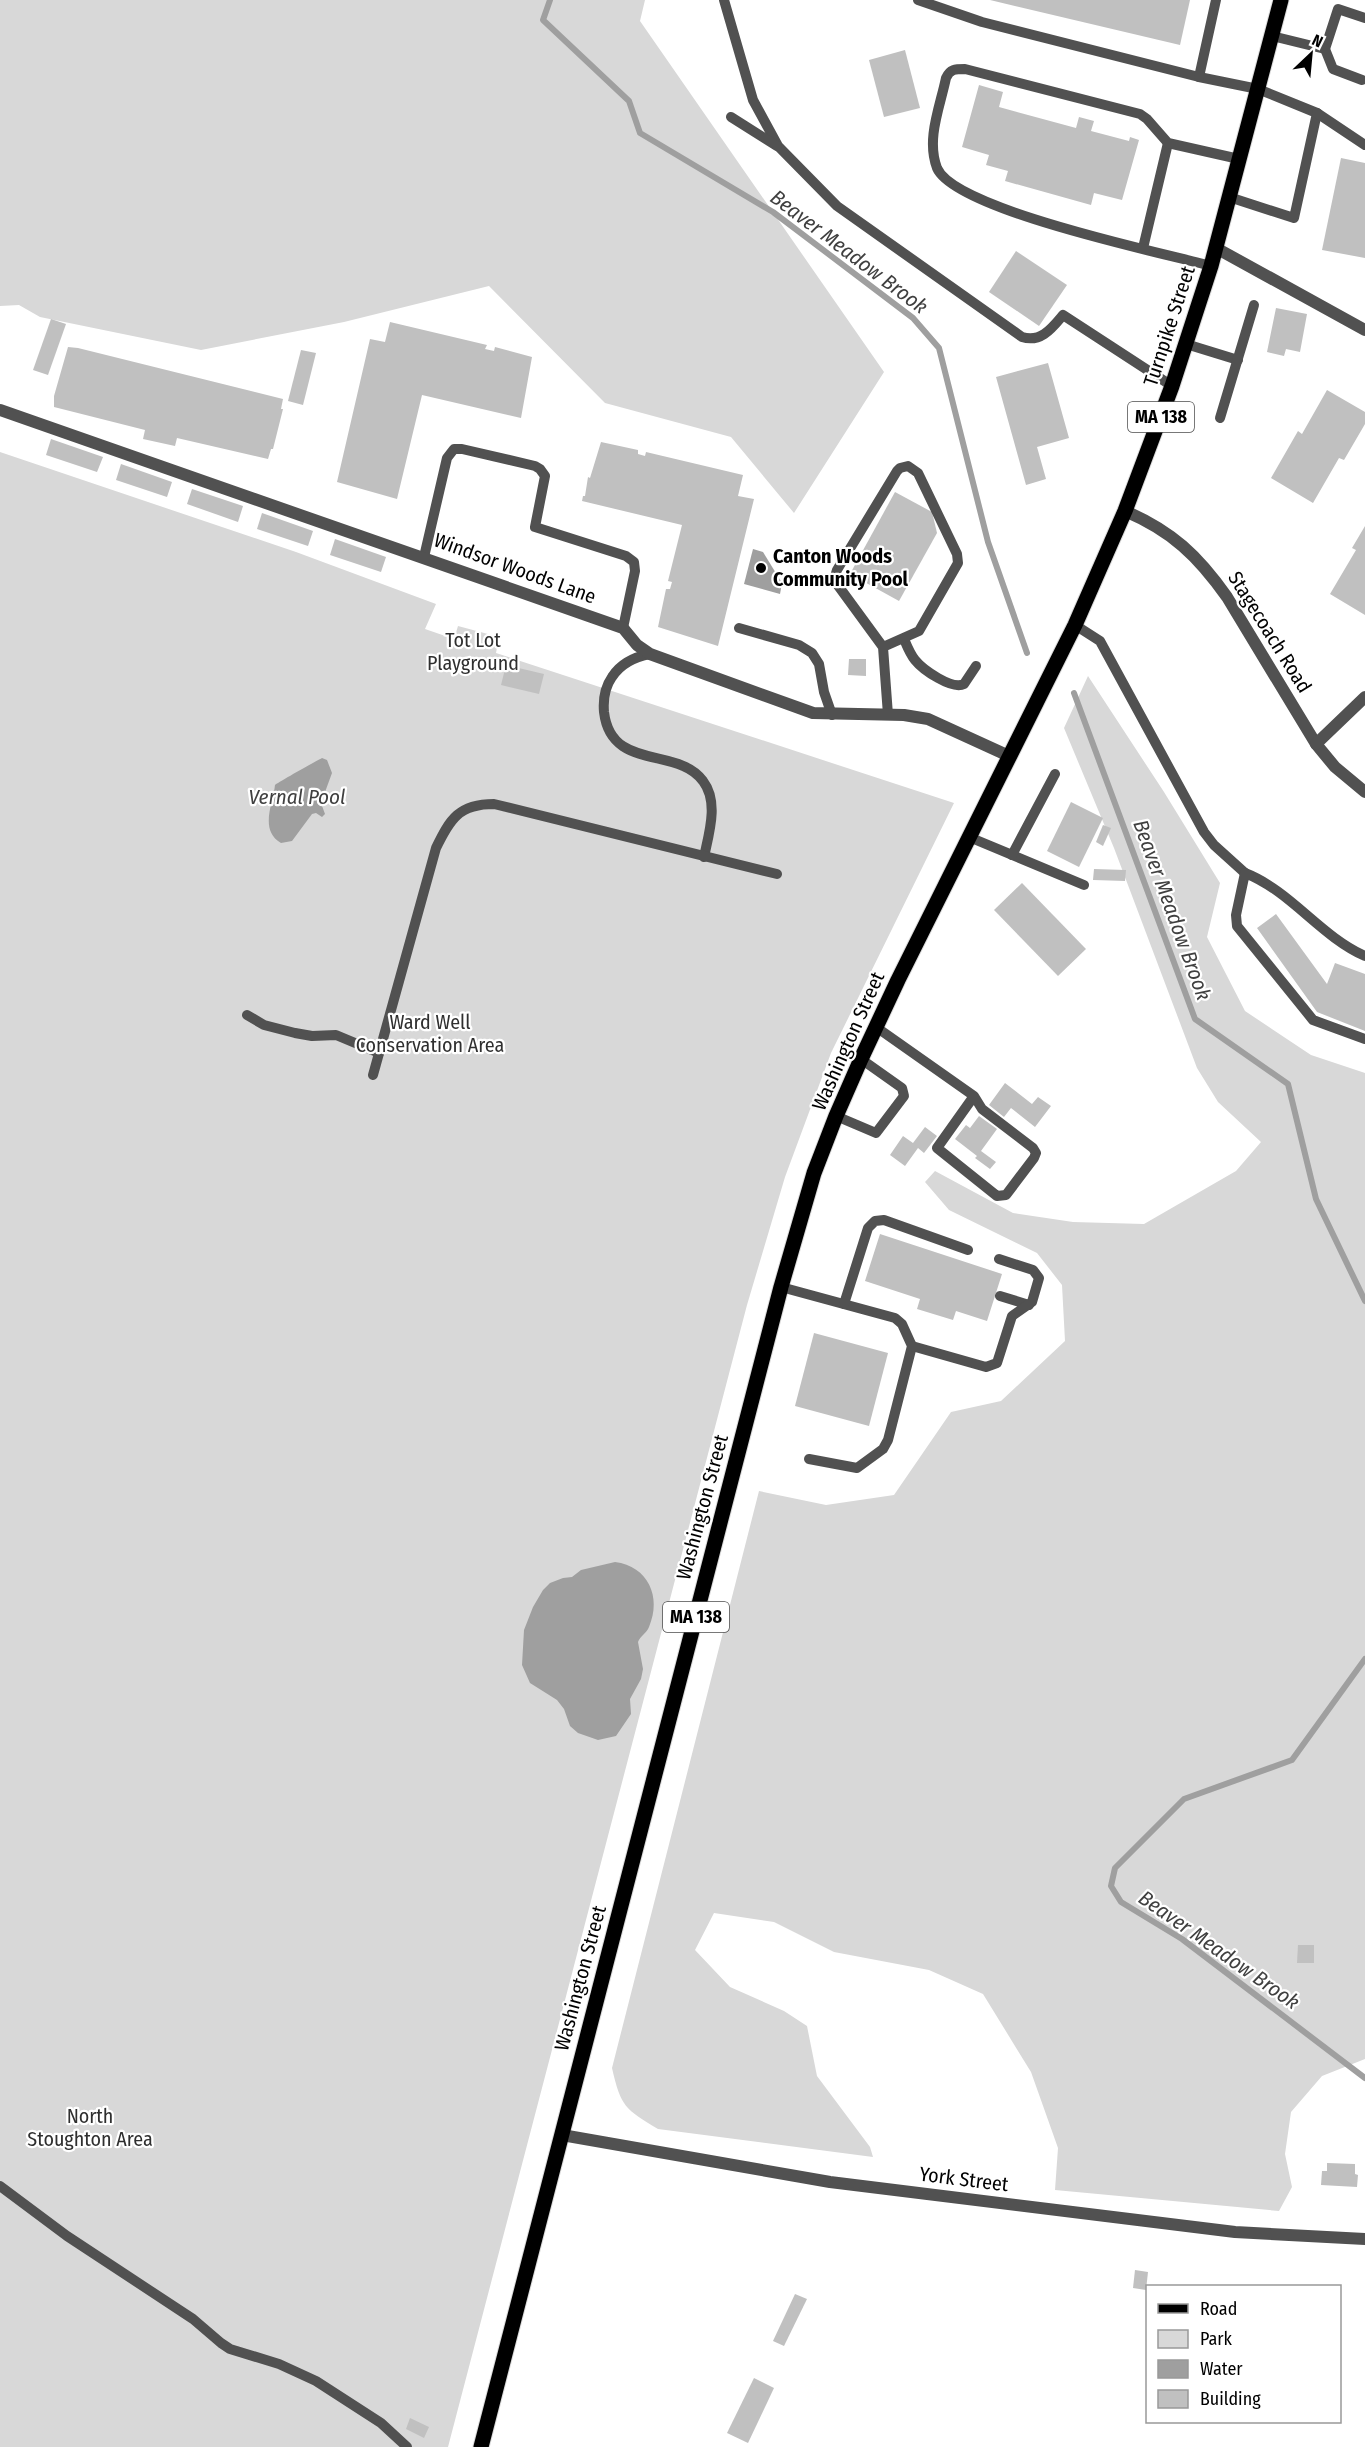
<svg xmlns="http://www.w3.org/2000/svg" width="1365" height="2447" font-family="'Fira Sans Condensed',sans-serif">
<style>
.green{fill:#d8d8d8}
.water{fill:#9f9f9f}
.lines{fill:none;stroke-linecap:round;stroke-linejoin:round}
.stream{stroke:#9f9f9f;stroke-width:6}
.building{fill:#c0c0c0}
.primary-casing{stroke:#dbdbdb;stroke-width:17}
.service{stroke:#515151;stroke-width:10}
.minor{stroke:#515151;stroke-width:12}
.tertiary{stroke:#515151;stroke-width:12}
.primary{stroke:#000;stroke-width:15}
.poi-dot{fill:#000;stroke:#fff;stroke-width:2}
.labels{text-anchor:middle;stroke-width:4.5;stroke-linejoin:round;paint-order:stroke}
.shield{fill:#fff;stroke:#4c4c4c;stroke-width:1.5}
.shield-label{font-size:18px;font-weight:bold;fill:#000}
.street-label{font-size:20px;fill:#000;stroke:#fff}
.poi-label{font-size:20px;font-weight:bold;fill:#000;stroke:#fff;text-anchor:start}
.park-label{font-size:20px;fill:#2f2f2f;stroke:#fff}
.water-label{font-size:21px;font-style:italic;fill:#404040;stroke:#fff}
</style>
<rect width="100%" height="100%" fill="#fff"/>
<g class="green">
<polygon points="0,0 645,0 640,21 884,372 794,513 731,437 605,403 489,286 344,322 201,350 40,317 19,305 0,306"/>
<polygon points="0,452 296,552 436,604 425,629 454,639 458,626 499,637 496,653 954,803 831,1053 785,1177 747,1305 448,2447 0,2447"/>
<path d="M1088 676 1164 792 1220 883 1207 937 1245 1011 1311 1055 1365 1073V2059L1322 2076 1291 2112 1285 2154 1292 2187 1279 2211 1055 2190 1058 2148 1031 2072 983 1994 929 1970 834 1952 774 1922 714 1913 695 1950 730 1987 784 2011 807 2026 817 2076 870 2147 873 2157 658 2129C625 2109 621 2107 612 2068L759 1491 826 1505 894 1495 951 1412 1001 1401 1065 1341 1062 1285 1037 1253 949 1210 925 1182 935 1171 1013 1213 1073 1222 1144 1224 1236 1171 1261 1142 1218 1102 1197 1068 1114 848 1064 728Z"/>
</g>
<g class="water">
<polygon points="753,549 763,552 782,583 780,594 744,584"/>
<path d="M322 758 327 760 332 773 321 803 325 814 322 817 316 813 312 814 292 841 281 843C259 830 273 804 275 785 277 783 316 761 322 758Z"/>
<path d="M615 1562C648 1566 662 1597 649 1627 647 1633 640 1636 638 1642L643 1669 641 1679 630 1699 631 1714 616 1736 598 1740 578 1733 570 1726 564 1709 557 1700 530 1683 522 1665 524 1630 533 1607 543 1590 550 1583 563 1578 572 1577 581 1570Z"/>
</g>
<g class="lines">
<g class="stream">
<polyline points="550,0 543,20 629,101 640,133 773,212 913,318 939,348 988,542 1027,653"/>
<polyline points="1074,693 1195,1019 1288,1084 1316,1199 1365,1301"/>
<polyline points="1365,1659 1292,1760 1184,1799 1115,1868 1111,1886 1121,1902 1182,1939 1365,2078"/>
</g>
</g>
<g class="building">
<polygon points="990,0 1190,0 1180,45"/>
<polygon points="905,50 920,108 884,117 869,60"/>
<polygon points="979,85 1003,92 999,107 1076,128 1079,117 1094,121 1091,131 1129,141 1130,137 1139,140 1122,200 1094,193 1091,205 1005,181 1008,171 986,165 989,155 962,147"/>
<polygon points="1341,158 1365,163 1365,258 1322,250"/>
<polygon points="1016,251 1067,285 1039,326 989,292"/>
<polygon points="1276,308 1307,314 1300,352 1286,349 1284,356 1267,352"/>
<polygon points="51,319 66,324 48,375 33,370"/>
<polygon points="390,322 487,345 485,349 494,351 495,347 532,357 521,418 422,395 397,499 337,482 370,339 385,342"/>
<polygon points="68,347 78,348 283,399 281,409 283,409 273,449 271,449 268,459 177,438 175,446 143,439 145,430 54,407 54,396"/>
<polygon points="301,350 316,353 303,405 288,401"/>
<polygon points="1048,363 1069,438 1037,447 1046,479 1026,485 996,377"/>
<polygon points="1327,390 1365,412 1365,424 1344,460 1339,458 1313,503 1271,478 1298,431 1302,434"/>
<polygon points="51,439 103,457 97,472 46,455"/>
<polygon points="601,442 638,450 638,454 645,456 646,452 743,475 738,496 754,499 718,646 658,627 666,589 670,589 672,582 668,581 682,525 582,501 583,496 585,496 588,477 590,478"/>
<polygon points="121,464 172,482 167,497 116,480"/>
<polygon points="192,489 243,506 238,522 187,504"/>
<polygon points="895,492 932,512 937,533 899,601 850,574"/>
<polygon points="262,513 313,531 308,546 257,529"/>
<polygon points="1365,526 1365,615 1330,594 1356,550 1352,548"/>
<polygon points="335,539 386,557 381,572 330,555"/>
<polygon points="849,659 866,659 866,676 848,675"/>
<polygon points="506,665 544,674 539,694 501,685"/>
<polygon points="1071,802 1103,818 1079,867 1047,851"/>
<polygon points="1103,825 1111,828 1103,846 1096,842"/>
<polygon points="1094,869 1126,870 1125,881 1093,880"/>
<polygon points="1022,883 1086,949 1058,976 994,910"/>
<polygon points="1276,914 1327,984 1335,963 1365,974 1365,1031 1317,1012 1257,928"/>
<polygon points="1005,1083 1032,1104 1038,1097 1051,1106 1035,1127 1011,1108 1004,1117 989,1105"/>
<polygon points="979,1116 997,1129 981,1151 996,1162 990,1169 975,1158 977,1156 955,1139 966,1125 970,1128"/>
<polygon points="925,1127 937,1136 924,1153 918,1148 905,1166 890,1155 903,1136 913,1143"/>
<polygon points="880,1234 1002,1274 987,1321 956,1311 953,1320 917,1309 920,1299 865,1281"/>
<polygon points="814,1333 888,1353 869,1426 795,1406"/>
<polygon points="1298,1945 1314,1945 1314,1963 1297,1963"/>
<polygon points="1327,2163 1355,2164 1355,2174 1358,2175 1357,2187 1321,2185 1322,2171 1327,2171"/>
<polygon points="1135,2270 1148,2272 1146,2290 1133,2288"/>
<polygon points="795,2294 807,2299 784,2346 773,2341"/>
<polygon points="754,2378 774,2388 748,2443 727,2433"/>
<polygon points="410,2418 429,2427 424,2438 406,2429"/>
</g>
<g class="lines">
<g class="primary-casing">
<polyline id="primary" points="481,2447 781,1287 814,1173 836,1116 861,1059 898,980 1075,625 1125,511 1172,386 1211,266 1281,0"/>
</g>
<g class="service">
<path d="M724 0 753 100 778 146 837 206 1022 337C1041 343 1052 328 1063 315L1172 386"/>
<polyline points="918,0 982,22 1199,77 1258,89 1317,113 1294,218 1229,197"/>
<polyline points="1272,36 1325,49 1338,9 1365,18"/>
<polyline points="1325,49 1333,69 1362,80"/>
<polyline points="1199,77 1216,0"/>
<polyline points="1317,113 1365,145"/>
<polyline points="731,117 777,146"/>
<polyline points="1143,248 1168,143"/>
<path d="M1211 266C1163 253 955 210 937 168 926 139 940 107 946 78 950 69 955 69 965 69L1140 114 1147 119 1168 143 1239 159"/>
<polyline points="1186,344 1238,360"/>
<polyline points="1220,418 1254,305"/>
<polyline points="424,557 447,458 454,449 462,449 535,466 540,469 545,476 535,527 626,556 634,562 635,571 623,628"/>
<polyline points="1075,625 1100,641 1204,832 1214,845 1245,873"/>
<polyline points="739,628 799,645 812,653 819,664 824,692 832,715"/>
<path d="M904 639C907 646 910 654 915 660 923 670 952 690 964 684L976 666"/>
<polyline points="883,647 919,631 958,563 957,554 918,473 908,466 900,468 897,471 837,570 834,580 883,647 888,715"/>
<path d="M650 654C634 657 621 663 612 677 605 687 603 700 604 712 611 772 678 746 703 781 719 802 709 833 704 857"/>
<polyline points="969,837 1084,885"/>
<polyline points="1012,855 1055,774"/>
<path d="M1365 956C1320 936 1291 891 1245 873L1236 915 1237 926 1313 1020 1365 1039"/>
<polyline points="247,1015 264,1025 295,1033 312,1036 336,1035 379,1053"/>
<polyline points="876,1027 974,1096 982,1109 1033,1148 1036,1153 1034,1158 1006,1195 997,1196 937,1148 974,1096"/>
<path d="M373 1075 436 848C450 819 459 804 494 804L777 874"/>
<polyline points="836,1116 876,1133 904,1096 902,1088 861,1059"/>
<polyline points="781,1287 895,1318 902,1324 912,1346 888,1440 883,1449 857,1468 809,1459"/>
<polyline points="1000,1296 1029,1305"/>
<polyline points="844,1304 868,1228 875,1221 884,1220 968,1250"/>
<polyline points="912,1346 986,1367 997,1363 1012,1316 1032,1302 1039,1278 1033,1270 999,1259"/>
<polyline points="0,2186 67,2236 193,2319 221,2343 230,2349 279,2364 316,2381 381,2423 407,2447"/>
</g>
<g class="minor">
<polyline points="1216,248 1365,330"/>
<polyline points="0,410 623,628 637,645 650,654 813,713 904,715 928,719 1009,756"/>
<path d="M1125 511C1172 531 1198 556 1227 597L1316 744 1335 767 1365 792"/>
<polyline points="1316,744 1365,697"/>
</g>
<polyline class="tertiary" points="562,2135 830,2182 1235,2232 1365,2239"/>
<use href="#primary" class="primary"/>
</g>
<circle class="poi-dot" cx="761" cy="568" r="6"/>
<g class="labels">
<g class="shield">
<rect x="1128" y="402" width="66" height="30" rx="4.5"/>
<rect x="663" y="1602" width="66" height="30" rx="4.5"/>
</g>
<g class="shield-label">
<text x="1161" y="423">MA 138</text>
<text x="696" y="1623">MA 138</text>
</g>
<g class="street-label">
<text transform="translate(1169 326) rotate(-72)" y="7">Turnpike Street</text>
<text transform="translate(515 568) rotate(20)" y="7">Windsor Woods Lane</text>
<text transform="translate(1270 632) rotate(58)" y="7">Stagecoach Road</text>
<text transform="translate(848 1041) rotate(-66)" y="7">Washington Street</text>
<text transform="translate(702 1507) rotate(-75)" y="7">Washington Street</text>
<text transform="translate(580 1978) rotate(-75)" y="7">Washington Street</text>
<text transform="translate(964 2179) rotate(7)" y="7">York Street</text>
</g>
<g class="poi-label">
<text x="773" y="563">Canton Woods<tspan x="773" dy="23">Community Pool</tspan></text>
</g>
<g class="park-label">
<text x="473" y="647">Tot Lot<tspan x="473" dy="23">Playground</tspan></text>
<text x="430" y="1029">Ward Well<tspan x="430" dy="23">Conservation Area</tspan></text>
<text x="90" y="2123">North<tspan x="90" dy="23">Stoughton Area</tspan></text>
</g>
<g class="water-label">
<text transform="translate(849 252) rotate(37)" y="7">Beaver Meadow Brook</text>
<text x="297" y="804">Vernal Pool</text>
<text transform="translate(1172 910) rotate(70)" y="7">Beaver Meadow Brook</text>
<text transform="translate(1219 1950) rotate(35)" y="7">Beaver Meadow Brook</text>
</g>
</g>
<rect x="1146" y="2285" width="195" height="138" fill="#ffffff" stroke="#999999" stroke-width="1.5"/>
<rect x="1158" y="2304" width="30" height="9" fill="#000000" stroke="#999999" stroke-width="1.5"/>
<text x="1200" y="2315" font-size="18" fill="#000000">Road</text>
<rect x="1158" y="2330" width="30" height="18" fill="#d8d8d8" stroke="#999999" stroke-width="1.5"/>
<text x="1200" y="2345" font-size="18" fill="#000000">Park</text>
<rect x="1158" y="2360" width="30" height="18" fill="#9f9f9f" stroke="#999999" stroke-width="1.5"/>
<text x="1200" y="2375" font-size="18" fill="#000000">Water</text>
<rect x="1158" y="2390" width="30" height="18" fill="#c0c0c0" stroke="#999999" stroke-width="1.5"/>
<text x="1200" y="2405" font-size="18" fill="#000000">Building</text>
<g transform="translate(1311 54) rotate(26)" stroke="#ffffff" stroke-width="4.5" paint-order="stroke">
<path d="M0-4.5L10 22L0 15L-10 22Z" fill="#000000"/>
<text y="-9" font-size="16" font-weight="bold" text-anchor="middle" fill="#000000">N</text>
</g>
</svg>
